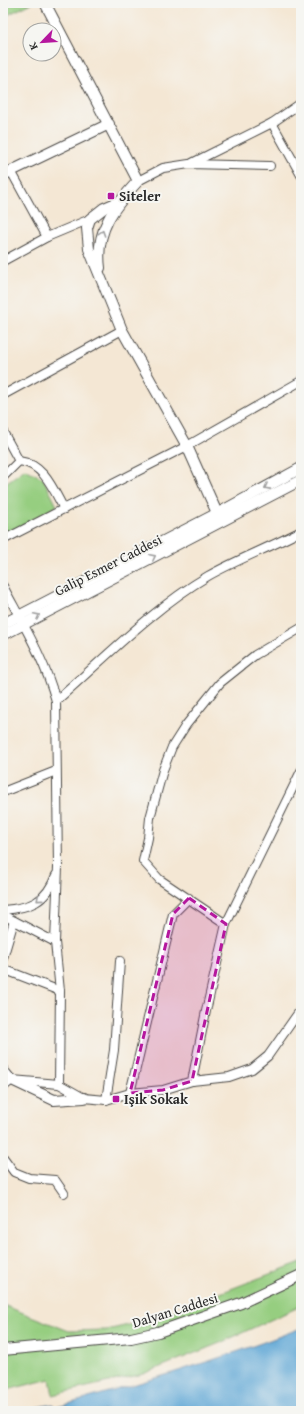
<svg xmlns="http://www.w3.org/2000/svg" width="304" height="1414" font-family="'Gentium Book Plus',serif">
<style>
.green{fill:#96ce80;stroke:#607c56}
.water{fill:#60a7d6;stroke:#466980}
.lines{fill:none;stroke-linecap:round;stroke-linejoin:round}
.minor-casing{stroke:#494744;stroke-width:10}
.tertiary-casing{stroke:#494744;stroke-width:12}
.minor{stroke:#fff;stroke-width:8}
.tertiary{stroke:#fff;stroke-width:10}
.oneway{stroke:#a0a0a0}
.marked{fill:#b5179e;fill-opacity:0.2;stroke:#b5179e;stroke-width:3;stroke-dasharray:8 5;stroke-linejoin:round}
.poi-dot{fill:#b5179e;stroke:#f6f6f2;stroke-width:1.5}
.labels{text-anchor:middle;stroke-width:4;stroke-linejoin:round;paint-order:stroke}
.poi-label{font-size:14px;font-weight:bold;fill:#2b2b2b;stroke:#f6f6f2;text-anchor:start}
.street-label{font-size:14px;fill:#2b2b2b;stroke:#f6f6f2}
</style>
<rect width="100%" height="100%" fill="#f6f6f2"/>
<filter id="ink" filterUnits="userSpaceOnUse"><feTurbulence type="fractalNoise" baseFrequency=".025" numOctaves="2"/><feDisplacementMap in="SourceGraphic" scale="8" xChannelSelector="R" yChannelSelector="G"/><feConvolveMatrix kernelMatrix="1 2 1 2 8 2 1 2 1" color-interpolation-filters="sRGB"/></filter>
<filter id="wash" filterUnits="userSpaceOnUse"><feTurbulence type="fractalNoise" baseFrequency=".012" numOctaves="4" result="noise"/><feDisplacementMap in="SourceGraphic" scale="16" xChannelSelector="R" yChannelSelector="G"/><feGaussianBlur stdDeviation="0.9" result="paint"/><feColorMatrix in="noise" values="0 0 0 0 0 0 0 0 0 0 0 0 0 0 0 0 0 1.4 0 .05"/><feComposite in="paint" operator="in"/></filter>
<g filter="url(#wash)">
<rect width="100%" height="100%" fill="#f4e7d4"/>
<g class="green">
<polygon points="3,3 32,3 3,17"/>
<polygon points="25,469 43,478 57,506 3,536 3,485"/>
<polygon points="301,1262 301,1306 220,1343 143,1374 53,1395 50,1379 3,1391 3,1305 69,1331 107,1330 150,1320"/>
</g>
<path class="water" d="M301 1328V1411H18L53 1404 54 1408C137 1384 220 1360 301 1328Z"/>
</g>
<g filter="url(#ink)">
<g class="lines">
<g class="minor-casing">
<g id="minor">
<polyline points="272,123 301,175"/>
<polyline points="192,163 272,123 301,103"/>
<polyline points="11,171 47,237"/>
<polyline points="138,181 163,168 189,164 270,166"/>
<polyline points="3,261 47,237 90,219"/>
<polyline points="3,395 122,330"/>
<path d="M3 432 19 461C44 464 53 489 64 509"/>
<polyline points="3,477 19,461"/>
<polyline points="3,540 187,446 301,381"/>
<path d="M3 586C23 624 45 660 56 701L58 867 55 942 60 991 59 1084"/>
<path d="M56 701C105 658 152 609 208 576 238 559 271 547 301 531"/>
<polyline points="3,792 56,771"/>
<path d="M3 910C29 908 46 903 56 875"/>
<polyline points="3,915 55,942"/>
<polyline points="226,924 301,771"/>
<polyline points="3,958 14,921"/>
<polyline points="3,969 60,991"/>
<polyline points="3,1069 12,1080 59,1084 84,1098 106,1100 130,1093 163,1090 192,1081 229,1077 252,1069 268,1056 301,1009"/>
<polyline points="192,1081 206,1011 226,924 159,879 143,861 148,838 150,818 163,770 172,747 186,725 220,683 255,655 301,628"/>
<polyline points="3,1087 12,1080"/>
<polyline points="130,1093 173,914 189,898"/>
<polyline points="106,1100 114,1050 120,961"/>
<polyline points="3,1157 14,1172 29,1178 55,1180 64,1193"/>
</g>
</g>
<g class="tertiary-casing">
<g id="tertiary">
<path d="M45 3 138 181C114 207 95 230 100 268"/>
<polyline points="3,175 109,124"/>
<polyline points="118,202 104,208 90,219 87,228 89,249 122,330 187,446 217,513"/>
<polyline points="213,516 301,468"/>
<polyline points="3,624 214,515"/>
<polyline points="3,635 301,480"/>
<polyline points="12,1080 54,1100 84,1098"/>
<polyline points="3,1350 131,1338 158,1332 241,1303 301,1275"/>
</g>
</g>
<use href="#minor" class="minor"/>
<use href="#tertiary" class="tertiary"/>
</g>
<defs><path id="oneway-chevron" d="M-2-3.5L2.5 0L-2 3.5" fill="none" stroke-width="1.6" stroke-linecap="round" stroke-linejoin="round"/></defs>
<g class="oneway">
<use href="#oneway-chevron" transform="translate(102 233) rotate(-72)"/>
<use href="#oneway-chevron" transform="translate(267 487) rotate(152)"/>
<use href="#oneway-chevron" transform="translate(153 557) rotate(-27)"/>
<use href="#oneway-chevron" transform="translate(37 616) rotate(-27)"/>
<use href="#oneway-chevron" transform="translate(39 899) rotate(139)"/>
</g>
</g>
<path class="marked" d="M189 898 226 924 192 1081 163 1090 130 1093 173 914Z"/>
<g class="poi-dot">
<rect x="107" y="192" width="8" height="8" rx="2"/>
<rect x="112" y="1095" width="8" height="8" rx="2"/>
</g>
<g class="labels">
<g class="poi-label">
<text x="119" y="201">Siteler</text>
<text x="124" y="1104">Işik Sokak</text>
</g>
<g class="street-label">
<text transform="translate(108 565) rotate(-27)" y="5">Galip Esmer Caddesi</text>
<text transform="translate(175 1310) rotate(-17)" y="5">Dalyan Caddesi</text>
</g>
</g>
<rect width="304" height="1414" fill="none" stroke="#f6f6f2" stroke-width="16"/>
<g transform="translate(42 42) rotate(245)"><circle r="19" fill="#f6f6f2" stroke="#a5a5a2"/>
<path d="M0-3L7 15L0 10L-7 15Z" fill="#b5179e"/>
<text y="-6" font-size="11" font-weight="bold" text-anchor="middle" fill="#2b2b2b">K</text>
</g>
</svg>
